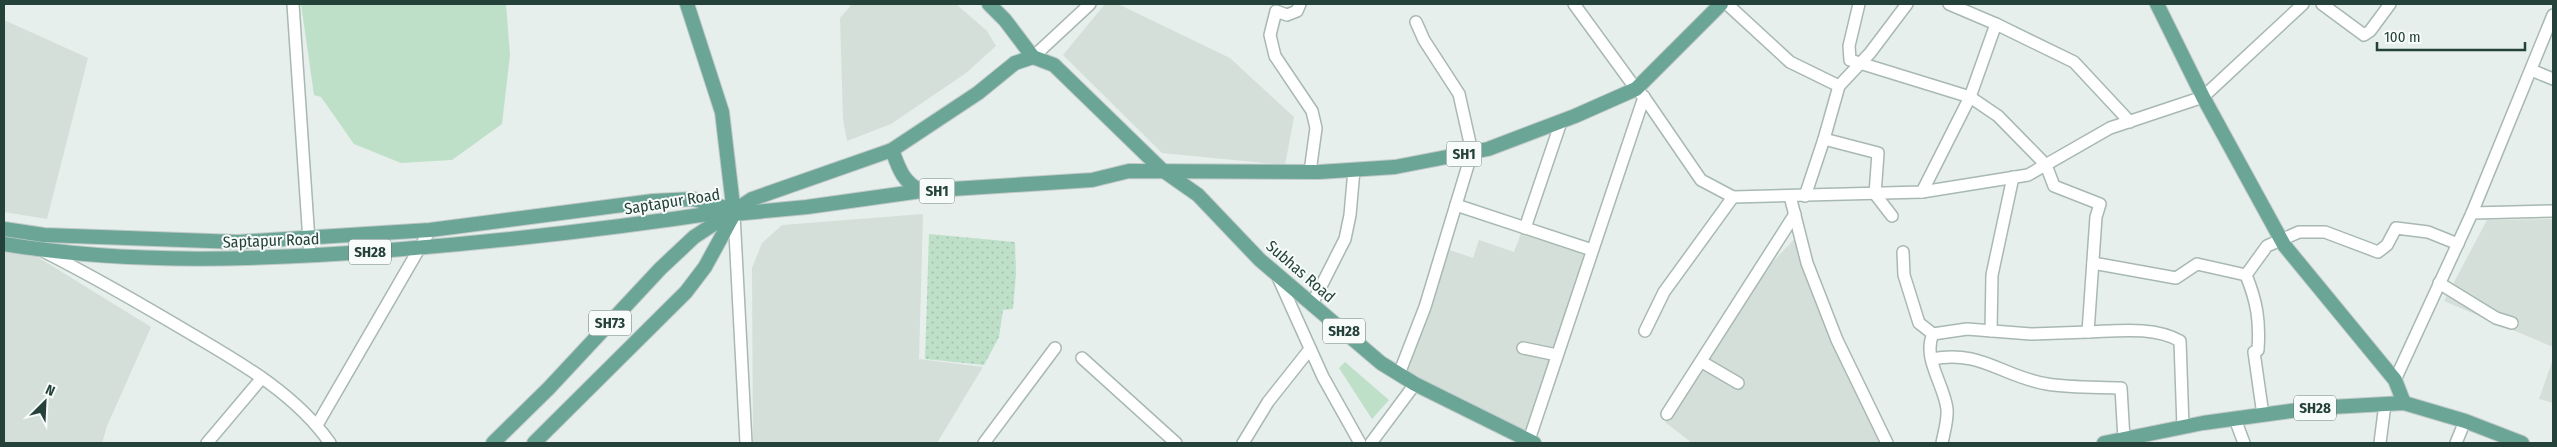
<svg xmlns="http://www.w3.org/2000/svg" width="2557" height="447" font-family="'Fira Sans Condensed',sans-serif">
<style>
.built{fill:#d4dfda}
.green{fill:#bfe0c8}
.park{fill:url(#park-dots)}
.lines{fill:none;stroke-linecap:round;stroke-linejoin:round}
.minor-casing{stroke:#a8b8b2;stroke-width:14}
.major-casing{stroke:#c2cac8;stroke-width:16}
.minor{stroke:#fff;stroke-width:11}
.major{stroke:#6aa596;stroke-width:14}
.labels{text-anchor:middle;stroke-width:4;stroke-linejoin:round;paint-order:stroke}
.shield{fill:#f7fbf9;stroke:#637a73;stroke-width:1}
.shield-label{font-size:15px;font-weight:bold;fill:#24423a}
.street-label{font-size:16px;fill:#24423a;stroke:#f7fbf9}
</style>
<defs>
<pattern id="park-dots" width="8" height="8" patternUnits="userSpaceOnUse" patternTransform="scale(1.25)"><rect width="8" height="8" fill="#bfe0c8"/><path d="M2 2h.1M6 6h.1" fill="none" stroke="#a4c1ad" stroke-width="1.8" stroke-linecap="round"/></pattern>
</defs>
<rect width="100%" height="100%" fill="#e6efeb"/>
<g class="built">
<polygon points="852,4 956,4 987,31 996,46 966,73 891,124 847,141 843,119 840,18"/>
<polygon points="1105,4 1118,4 1230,58 1294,117 1285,165 1162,153 1063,55"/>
<polygon points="4,20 88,58 47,219 4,212"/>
<polygon points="923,214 919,359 983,367 937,443 753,443 752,268 762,243 782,225"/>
<polygon points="2553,219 2553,347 2444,301 2487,220"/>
<polygon points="1523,228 1587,248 1528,436 1405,371 1447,249 1473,258 1479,240 1514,252"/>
<polygon points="1800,233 1807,263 1887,443 1692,443 1665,422 1754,282"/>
<polygon points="4,250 36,256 151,327 107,426 102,443 4,443"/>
<polygon points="2553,359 2553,403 2539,399"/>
</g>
<g class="green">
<polygon points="301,4 506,4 510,55 502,124 452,160 401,163 354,144 321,97 314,95"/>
<polygon points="1345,362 1389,400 1372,419 1339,368"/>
</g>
<polygon class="park" points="929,234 1015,242 1016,274 1013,309 1003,310 999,337 984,365 925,359"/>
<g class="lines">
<g class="minor-casing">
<g id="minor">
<polyline points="293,4 310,256"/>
<polyline points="1300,4 1297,11 1287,15 1276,11 1270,35 1275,56 1312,111 1316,128 1310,172"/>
<polyline points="1574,4 1636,89 1644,97 1701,180 1733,197 1922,192 2028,175 2110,128 2203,97 2303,4"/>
<polyline points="1727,4 1790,62 1839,86"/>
<path d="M1859 4 1849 46 1850 60 1970 97 1998 116 2046 165 2054 186 2100 204 2096 217 2088 332 2031 334 1967 329 1933 334C1922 358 1944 384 1947 409 1948 420 1944 432 1942 443"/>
<polyline points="2322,4 2364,35 2370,31 2390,4"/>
<polyline points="1996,24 2074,62 2130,122"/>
<polyline points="1033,57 1090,4"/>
<polyline points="2531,70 2553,79"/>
<polyline points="1824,139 1878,153 1875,194 1892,216"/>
<polyline points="1922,192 1970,97 1996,24 1949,4"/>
<polyline points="1790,196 1807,263 1837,340 1887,443"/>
<polyline points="1805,196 1824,139 1839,86 1870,53 1907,4"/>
<polyline points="1456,205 1592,250"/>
<polyline points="2472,213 2553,211"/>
<polyline points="734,214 746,443"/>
<polyline points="1525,228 1561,122"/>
<path d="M45 252C94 277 141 304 188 332 239 362 295 393 330 443"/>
<polyline points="1903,252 1904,275 1919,323 1933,334"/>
<polyline points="2093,263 2176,278 2197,264 2246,275"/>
<polyline points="1277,275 1323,377 1360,443"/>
<polyline points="2439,283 2496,318 2512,323"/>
<polyline points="1312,304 1345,239 1350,215 1354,170"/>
<polyline points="1645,331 1664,292 1733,197"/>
<polyline points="1991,331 1992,275 2013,177"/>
<path d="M2088 332C2117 331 2154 326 2180 341L2183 427"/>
<polyline points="1523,348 1557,355"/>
<polyline points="1082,358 1176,443"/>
<path d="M1932 359C1980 349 2003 377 2047 384 2071 388 2097 387 2121 388L2124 439"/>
<polyline points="1702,362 1738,383"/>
<polyline points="1399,374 1425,307 1472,152 1459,94 1424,40 1416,22"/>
<polyline points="2395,380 2472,213 2553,15"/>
<polyline points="1667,414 1795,214"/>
<path d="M2263 415 2254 352 2258 350C2260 321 2257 302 2246 275L2267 246 2299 232H2325L2378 252 2387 245 2396 228 2428 232 2458 244"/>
<polyline points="2235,419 2244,443"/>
<polyline points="317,425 430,230"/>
<polyline points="207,443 261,379"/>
<polyline points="984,443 1055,348"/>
<polyline points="1243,443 1268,402 1310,349"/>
<polyline points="1371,443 1415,384"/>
<polyline points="1528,443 1644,97"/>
<polyline points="2380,443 2385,404"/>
<polyline points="2456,443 2465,421"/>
</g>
</g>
<g class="major-casing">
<g id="major">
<polyline points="687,4 722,112 734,214"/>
<polyline points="989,4 1005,20 1033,57 1054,65 1161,169 1198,195 1260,260 1381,363 1415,384 1534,443"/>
<polyline points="2157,4 2203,97 2284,245 2395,380 2404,403"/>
<path d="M892 150C899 169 903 182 921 191"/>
<polyline points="4,229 44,235 238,242 430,230 653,201 693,199 734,210"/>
<path d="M4 244C129 265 264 260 391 250 504 241 616 228 728 211"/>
<polyline points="493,443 549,388 660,269 694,237 752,199 892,150 978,93 1015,63 1033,57"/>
<polyline points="534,443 686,292 705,267 734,214 807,207 921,191 1092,180 1129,171 1319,172 1395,167 1488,149 1575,116 1636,89 1721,4"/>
<polyline points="2104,443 2203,423 2313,408 2404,403 2465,421 2522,443"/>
</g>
</g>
<use href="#minor" class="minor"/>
<use href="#major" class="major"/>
</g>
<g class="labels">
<g class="shield">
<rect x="1446.5" y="141.5" width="35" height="25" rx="4"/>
<rect x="919.5" y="178.5" width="35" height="25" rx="4"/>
<rect x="349" y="239.5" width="42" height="25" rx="4"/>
<rect x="589" y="310.5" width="42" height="25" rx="4"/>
<rect x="1323" y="318.5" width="42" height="25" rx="4"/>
<rect x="2294" y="395.5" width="42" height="25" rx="4"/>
</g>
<g class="shield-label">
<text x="1464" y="159">SH1</text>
<text x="937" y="196">SH1</text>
<text x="370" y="257">SH28</text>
<text x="610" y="328">SH73</text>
<text x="1344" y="336">SH28</text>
<text x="2315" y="413">SH28</text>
</g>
<g class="street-label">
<text transform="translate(672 201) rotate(-9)" y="6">Saptapur Road</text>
<text transform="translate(271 240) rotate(-2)" y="6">Saptapur Road</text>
<text transform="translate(1301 271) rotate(41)" y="6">Subhas Road</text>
</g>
</g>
<rect width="2557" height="447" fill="none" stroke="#24423a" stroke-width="10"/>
<g transform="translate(45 402) rotate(24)" stroke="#f7fbf9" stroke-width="4" paint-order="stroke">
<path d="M0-4L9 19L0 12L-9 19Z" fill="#24423a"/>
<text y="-8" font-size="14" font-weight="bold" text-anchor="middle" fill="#24423a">N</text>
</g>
<path d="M2377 42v8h148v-8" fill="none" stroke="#24423a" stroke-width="2.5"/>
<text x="2384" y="42" font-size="15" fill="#24423a" stroke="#f7fbf9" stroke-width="4" paint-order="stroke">100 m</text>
</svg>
